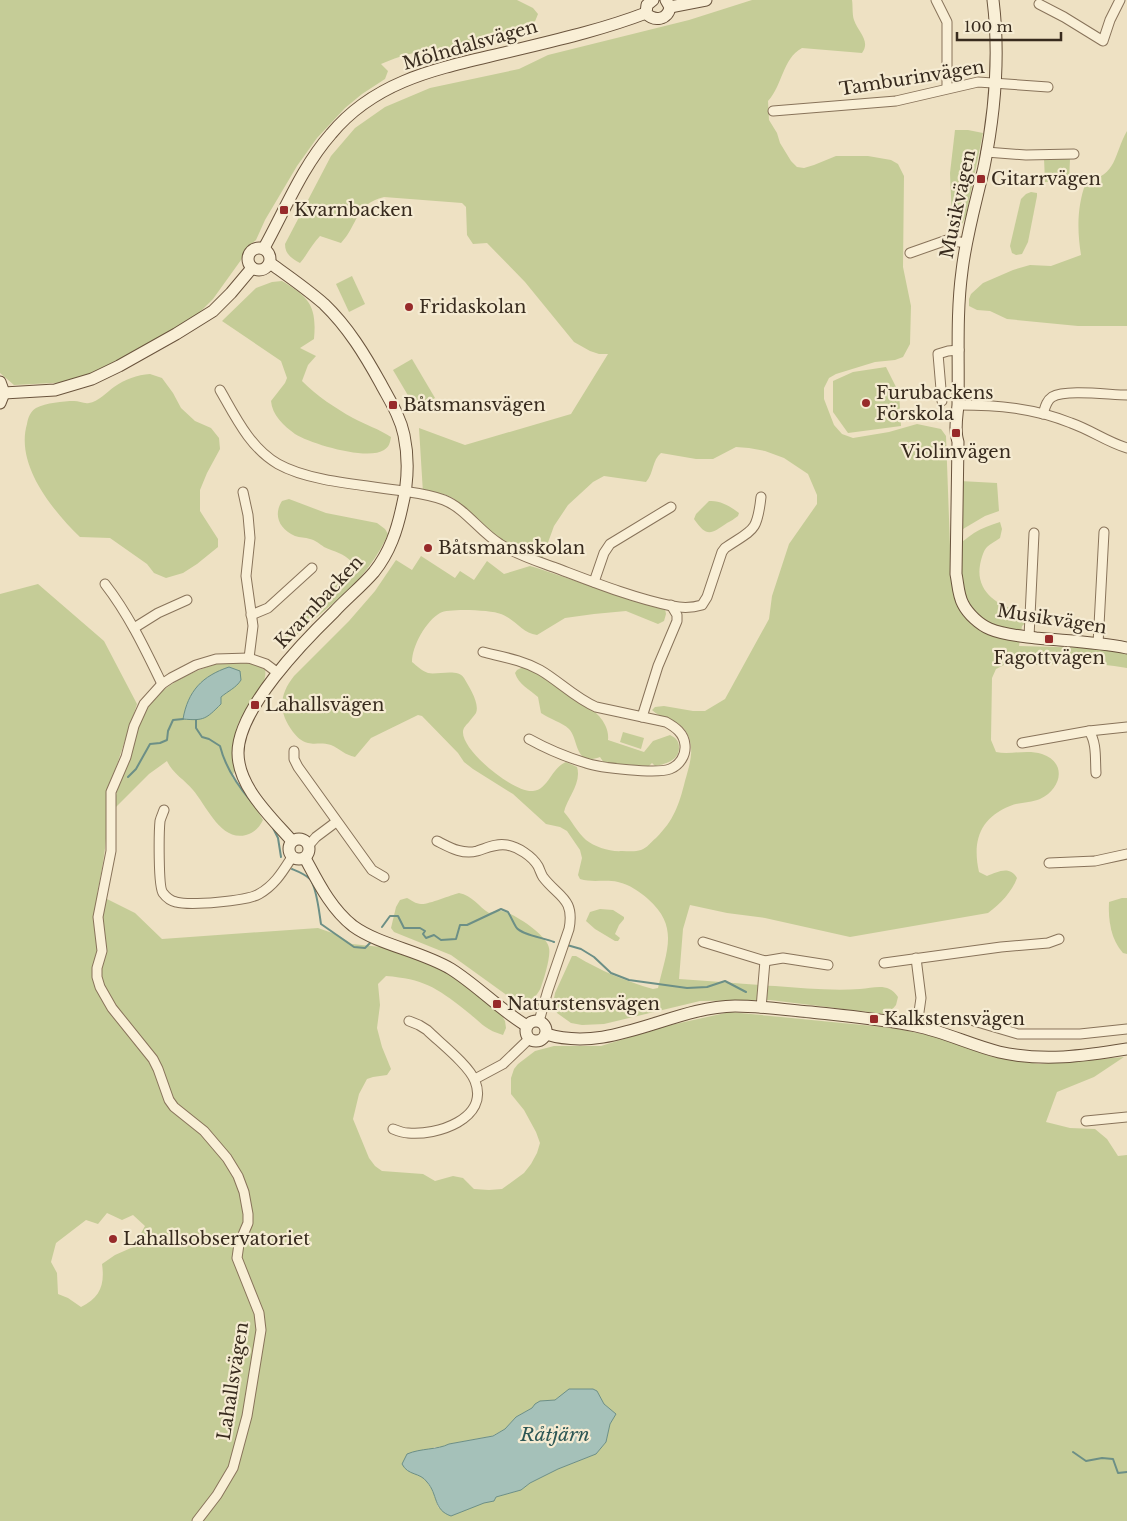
<svg xmlns="http://www.w3.org/2000/svg" width="1127" height="1521" font-family="'Libre Baskerville',serif">
<style>
.green{fill:#c5cc97;fill-rule:evenodd}
.water{fill:#a5c1b9;stroke:#6c8f86}
.lines{fill:none;stroke-linecap:round;stroke-linejoin:round}
.stream{stroke:#6c8f86;stroke-width:2}
.street-casing{stroke:#88735a;stroke-width:11}
.secondary-casing{stroke:#6a543d;stroke-width:13}
.street{stroke:#f9efd6;stroke-width:9}
.secondary{stroke:#f9efd6;stroke-width:11}
.poi-dot{fill:#972a2a;stroke:#f5ebd2;stroke-width:2}
.labels{text-anchor:middle;stroke-width:4.5;stroke-linejoin:round;paint-order:stroke}
.street-label{font-size:18px;fill:#382b1e;stroke:#f5ebd2}
.poi-label{font-size:18px;fill:#382b1e;stroke:#f5ebd2;text-anchor:start}
.water-label{font-size:19px;font-style:italic;fill:#2d5755;stroke:#f5ebd2}
</style>
<rect width="100%" height="100%" fill="#eee1c3"/>
<g class="green">
<path d="M0 0H517L533 8 538 14C536 19 535 23 530 27 522 34 477 47 464 48 455 49 446 48 437 49 418 51 399 56 381 64L388 71 385 79 362 94 345 108 317 138 297 166 265 220 256 240 245 249 241 260 213 299 194 318 150 345 72 382 14 385 0 373Z"/>
<path d="M752 0H852C853 6 852 14 854 20 858 32 871 41 862 53L802 48C782 59 783 85 768 101L769 120 777 133 780 143 791 161 797 167 804 168 814 165 836 156H868L891 160 898 164 904 176 903 267 911 306 910 344 903 357 895 360 875 362 836 374 829 378 824 388V399L834 425 842 434 853 438 889 432 917 424 941 429 946 436 950 546C962 544 965 539 974 533 982 528 991 525 1000 522L1002 529 1000 538C996 541 990 544 987 547 983 551 981 560 980 565 975 594 1002 609 1027 612L1028 621 1022 626 1019 646 1094 648 1127 654V668C1086 660 1045 666 1004 665L996 669 992 678 991 740 996 752C1011 755 1027 749 1042 754 1068 763 1061 789 1040 799 1031 803 1019 802 1010 806 980 818 972 841 979 872L987 876C997 872 1010 865 1017 878 1012 892 1000 904 988 913L850 937 765 918 727 913 690 905 683 929 679 979C711 981 743 984 775 986 803 988 831 991 860 989 875 988 888 982 898 997L896 1005 890 1012 884 1014 770 1000 700 1001 604 1024 582 1025 571 1023 557 1013 553 1004 555 993 572 956H576C601 971 625 981 653 989L658 988C666 952 680 927 648 899 639 891 630 885 618 882 605 879 593 883 580 879L578 875 582 858 580 850 567 831 560 827 546 824 513 794 473 769 464 762 458 753 422 716 418 715 371 738 355 757C345 755 340 749 331 745 320 742 316 745 308 743 301 741 297 737 293 732 278 712 279 695 294 676L349 621 375 591 396 560 412 570 421 556 455 578 460 571 474 580 487 561 504 574 530 566 537 568 614 594 665 609 666 614 664 621 658 624 626 611 594 614 565 618 537 635C522 633 515 619 501 614 491 610 449 608 440 613 426 621 412 646 412 662 417 666 422 671 428 673 438 675 458 668 464 678 469 687 480 703 476 713 474 716 471 719 469 722 466 725 463 728 463 732 462 751 514 793 533 791 548 790 552 767 566 762L577 767C582 783 567 798 564 812 572 821 577 832 586 840 595 847 610 852 622 851 628 851 635 852 641 850 647 848 651 842 656 838 674 820 679 805 685 781 690 763 696 747 685 730 677 719 661 719 652 710L655 707 664 706 693 711H705L725 699 769 619 772 596 789 544 817 504V495L808 474 784 458 765 451 749 448 736 447 713 459H696L661 453C652 460 654 473 646 482L604 476 593 482 568 505 554 526 542 559 512 547 494 538 453 498 444 494 423 493 419 428 465 445 571 414 608 354H599L590 351 574 342 525 282 487 243 473 244 467 235 466 207 462 203 384 197C355 204 358 225 341 243L320 236C312 244 307 255 300 263 291 258 285 254 285 244L331 156 355 128 385 107 430 88 519 69 548 55 689 20Z"/>
<polygon points="955,130 968,130 983,133 966,216 962,224 956,225 952,220 950,173"/>
<path d="M1127 131V326H1078L1007 319 990 311 977 310 969 306V299L971 294 983 283 1013 270 1030 265 1051 266 1081 255C1077 230 1077 206 1086 182 1118 174 1113 156 1127 131Z"/>
<polygon points="1044,158 1070,159 1069,182 1045,182"/>
<polygon points="1031,192 1037,193 1037,196 1028,242 1022,254 1016,255 1012,253 1010,246 1021,199 1026,194"/>
<polygon points="352,276 365,304 349,312 336,284"/>
<path d="M282 281C309 297 317 306 314 339L300 348 316 356 308 365 302 381C317 396 335 408 353 418 366 425 379 429 391 437 390 443 389 447 384 450 368 461 311 444 295 434 284 426 272 415 271 401L285 383 287 378 281 361 222 321 256 288 272 282Z"/>
<polygon points="412,359 435,398 416,409 393,370"/>
<polygon points="886,367 899,393 901,426 848,433 833,412 833,381 853,372"/>
<path d="M150 374 162 378 173 393 181 408 195 421 211 428 219 438 220 449 207 473 200 490V511L218 539V547L197 564 183 573 166 578 154 573 147 564 110 538 80 537C53 511 15 465 27 424 28 418 30 412 36 408 46 403 63 401 74 401 79 401 84 404 89 403 98 402 107 392 114 387 125 379 137 375 150 374Z"/>
<polygon points="960,481 997,483 999,511 985,516 963,529"/>
<path d="M289 499 326 513 377 523 385 529 388 534C379 555 360 581 342 596 323 612 302 628 285 647L283 643 284 638 342 579 352 562C343 553 335 552 324 547 320 544 315 540 310 539 305 537 300 538 295 536 279 529 273 515 282 501Z"/>
<path d="M709 501C720 500 730 506 739 513L738 516C734 519 731 521 727 523 711 534 707 538 694 519L696 514Z"/>
<path d="M38 584 104 641 137 704 106 798C109 832 104 861 97 894L135 913 162 939 318 928 338 935 352 944 381 947 417 958 447 973 467 985 499 1011 505 1021 506 1028 503 1035C483 1029 481 1022 465 1010 436 987 423 979 386 976L378 984 380 1005 377 1028 382 1047 391 1069 387 1075 373 1077 367 1079 359 1094 353 1119 369 1158 375 1166 382 1171 423 1174 435 1181 453 1176 463 1178 474 1189 489 1190 502 1189 524 1173 531 1164 537 1153 540 1143 536 1132 524 1110 511 1094V1078L514 1069 518 1064 535 1051 554 1046H601L666 1026 730 1012 893 1028 933 1036 993 1057 1039 1064 1124 1057 1094 1077 1057 1092 1046 1122 1070 1128 1095 1129 1107 1139 1118 1156 1127 1155V1521H0V594ZM107 1213 122 1220 133 1215 145 1226 140 1235V1244L115 1255 102 1264C105 1285 100 1298 81 1307L68 1298 58 1294 57 1273 51 1262 56 1243 86 1220 98 1224ZM593 1389 597 1391 604 1404 616 1414 610 1424 606 1442 596 1454 558 1469 530 1483 521 1490 496 1497 494 1501 484 1502 451 1516 438 1507C434 1493 431 1483 419 1475L434 1447H443L449 1444 492 1436 505 1429 516 1417 532 1408 540 1401 555 1400 560 1396 578 1390Z"/>
<path d="M230 660 257 665 265 670C269 684 244 710 238 724 231 742 240 762 232 777 241 791 255 804 263 820 259 828 255 832 246 835 221 842 206 805 193 790 185 780 172 773 167 761L149 774 114 809C115 799 117 789 121 779 124 773 127 768 129 762 134 746 137 729 144 714 159 683 200 668 230 660Z"/>
<path d="M525 666C543 674 558 686 574 697 582 703 592 708 599 716 605 723 609 731 608 740L644 752 653 741 670 735C676 738 679 741 679 748 679 760 666 764 655 766L652 763 649 766 604 763 600 757C574 767 579 739 569 729 562 722 549 719 541 713L538 697C529 689 519 685 515 673L517 670Z"/>
<polygon points="623,732 644,738 641,749 620,742"/>
<path d="M459 893C472 895 479 907 489 913 493 912 497 910 501 911 513 912 548 936 549 948 551 956 544 979 541 987 539 993 534 998 529 1002H521L512 999 451 955 394 932 391 928 396 907 400 900 407 898C411 900 416 904 421 904 427 905 451 895 459 893Z"/>
<path d="M1122 898H1127V954L1123 953C1111 940 1108 920 1109 902Z"/>
<polygon points="600,909 613,910 624,917 624,919 619,925 615,934 620,938 618,941 615,941 595,929 586,921 590,912"/>
</g>
<g class="water">
<path d="M229 667 240 671 241 680C236 688 228 691 221 697V704C206 719 204 721 183 719 188 691 202 676 229 667Z"/>
<path d="M569 1389H593L597 1391 604 1404 616 1414 610 1424 606 1442 596 1454 558 1469 530 1483 521 1490 496 1497 494 1501 484 1503 451 1516C433 1510 438 1494 427 1482 420 1472 408 1476 402 1464L407 1454C421 1448 437 1450 449 1444L493 1436 505 1429 516 1417 532 1408 535 1404 540 1401 555 1400Z"/>
</g>
<g class="lines">
<g class="stream">
<path d="M196 720V728L202 737 209 739 220 746C225 766 238 786 251 801"/>
<polyline points="128,777 136,769 150,744 160,743 167,740 168,731 173,720 183,719"/>
<polyline points="273,828 278,838 281,857"/>
<path d="M292 869C297 871 305 874 310 879 317 888 319 912 321 924L354 947 365 948 370 943"/>
<path d="M382 927 390 916H398L404 928H420L425 931 423 934 426 938 434 935 441 940 456 939 460 925H467L501 909 508 912C511 917 513 922 516 927 521 935 545 938 554 942"/>
<polyline points="567,945 581,949 594,957 611,973 629,980 687,988 707,987 725,981 746,992"/>
<polyline points="1073,1452 1086,1461 1102,1458 1113,1459 1118,1473 1127,1472"/>
</g>
<g class="street-casing">
<g id="street">
<polyline points="936,0 947,22 947,88"/>
<polyline points="1039,4 1064,17 1103,41 1110,20 1120,0"/>
<polyline points="773,111 896,101 978,82 1048,87"/>
<polyline points="986,152 1026,155 1074,154"/>
<polyline points="910,253 947,240 966,243"/>
<path d="M220 390C235 416 250 448 278 464 310 482 365 485 403 491 417 493 431 495 444 500 466 509 480 532 500 544 517 555 537 561 556 568 593 582 633 598 672 606 682 608 692 608 702 605L707 597 722 552 725 548C753 529 757 533 761 497"/>
<polyline points="942,401 938,354 948,351 959,350"/>
<path d="M958 405C998 405 1034 408 1071 423 1091 430 1107 442 1127 448"/>
<path d="M1043 414C1045 408 1046 401 1052 397 1066 389 1110 395 1127 395"/>
<polyline points="243,492 248,515 250,538 246,576 253,626 249,658"/>
<polyline points="594,582 604,553 610,544 671,507"/>
<path d="M105 584C129 615 145 649 162 684"/>
<polyline points="251,615 268,608 312,568"/>
<polyline points="134,628 158,613 187,600"/>
<polyline points="1029,637 1034,533"/>
<polyline points="1098,644 1104,532"/>
<path d="M483 652C503 657 522 660 540 670 559 681 575 698 596 707L666 722C675 727 684 733 685 745 686 755 680 765 670 769 657 774 600 768 586 763 566 757 547 749 529 739"/>
<polyline points="642,717 658,666 677,621 677,615 671,605"/>
<path d="M1089 731C1097 743 1095 759 1096 773"/>
<polyline points="1022,743 1089,731 1127,727"/>
<polyline points="294,751 294,759 298,767 372,870 384,877"/>
<path d="M164 810C163 813 161 817 160 821 159 831 158 887 163 893 166 897 171 901 176 902 190 906 247 901 259 894 275 885 283 871 292 857"/>
<path d="M437 841C449 847 462 855 477 851 487 848 496 843 507 845 518 847 532 856 538 866 540 870 541 874 543 877 558 897 575 898 569 929L548 990 539 1021"/>
<polyline points="309,845 316,837 336,822"/>
<polyline points="1049,863 1095,861 1127,854"/>
<polyline points="703,942 765,961 783,958 828,965"/>
<polyline points="916,958 921,998 917,1026"/>
<polyline points="884,963 1001,947 1048,943 1059,939"/>
<polyline points="761,1008 765,961"/>
<polyline points="974,1021 1018,1034 1080,1034 1127,1029"/>
<polyline points="475,1079 503,1064 529,1039"/>
<polyline points="1086,1121 1127,1117"/>
<path d="M393 1129C398 1131 403 1133 408 1133 436 1136 490 1119 475 1081 469 1065 439 1042 427 1030L419 1025 409 1021"/>
<polyline points="197,1521 217,1495 233,1468 247,1416 261,1330 259,1313 237,1258 239,1244 248,1223 248,1214 244,1192 238,1176 227,1158 204,1131 174,1107 169,1100 158,1069 153,1059 112,1008 100,987 97,977 97,968 102,951 98,917 111,851 111,792 126,757 134,726 144,704 162,684 171,678 196,665 216,659 249,658 266,664 278,673"/>
</g>
</g>
<g class="secondary-casing">
<g id="secondary">
<path d="M653 0 647 5 646 13C654 22 668 20 670 7L666 0"/>
<path d="M993 0C1000 56 995 112 984 167 976 202 966 236 962 271 956 315 959 361 958 405 957 417 954 430 958 442L956 574C958 583 958 595 963 604 968 614 980 625 990 629 1004 635 1021 636 1036 638 1066 641 1097 642 1127 648"/>
<polyline points="670,7 706,0"/>
<circle cx="259" cy="259" r="11"/>
<path d="M264 248C285 210 302 167 331 134 375 81 436 69 499 54 548 42 599 31 646 13"/>
<path d="M270 263C288 276 307 289 324 304 348 327 365 355 381 384 390 401 400 416 404 435 409 459 408 483 402 507 397 530 390 552 374 572 362 586 347 598 334 612 303 642 238 709 238 753 238 787 271 817 292 841"/>
<polyline points="0,382 4,393 0,403"/>
<polyline points="4,393 55,390 92,379 119,366 176,334 213,311 231,293 252,268"/>
<circle cx="299" cy="849" r="10"/>
<path d="M305 858C318 882 331 909 353 926 379 945 421 951 451 969 478 986 500 1010 527 1026"/>
<circle cx="536" cy="1031" r="10"/>
<path d="M546 1034C611 1054 671 1007 735 1006 760 1006 786 1010 811 1012 846 1016 881 1019 916 1026 945 1032 971 1045 999 1052 1043 1062 1084 1056 1127 1049"/>
</g>
</g>
<use href="#street" class="street"/>
<use href="#secondary" class="secondary"/>
</g>
<g class="poi-dot">
<rect x="976" y="174" width="10" height="10" rx="2.5"/>
<rect x="279" y="205" width="10" height="10" rx="2.5"/>
<circle cx="409" cy="307" r="5"/>
<circle cx="866" cy="403" r="5"/>
<rect x="388" y="400" width="10" height="10" rx="2.5"/>
<rect x="951" y="428" width="10" height="10" rx="2.5"/>
<circle cx="428" cy="548" r="5"/>
<rect x="1044" y="634" width="10" height="10" rx="2.5"/>
<rect x="250" y="700" width="10" height="10" rx="2.5"/>
<rect x="492" y="999" width="10" height="10" rx="2.5"/>
<rect x="869" y="1014" width="10" height="10" rx="2.5"/>
<circle cx="113" cy="1239" r="5"/>
</g>
<g class="labels">
<g class="street-label">
<text transform="translate(470 45) rotate(-16)" y="6">Mölndalsvägen</text>
<text transform="translate(912 78) rotate(-9)" y="6">Tamburinvägen</text>
<text transform="translate(958 204) rotate(-78)" y="6">Musikvägen</text>
<text transform="translate(319 602) rotate(-47)" y="6">Kvarnbacken</text>
<text transform="translate(1052 619) rotate(9)" y="6">Musikvägen</text>
<text transform="translate(233 1381) rotate(-81)" y="6">Lahallsvägen</text>
</g>
<g class="poi-label">
<text x="991" y="185">Gitarrvägen</text>
<text x="294" y="216">Kvarnbacken</text>
<text x="419" y="313">Fridaskolan</text>
<text x="876" y="399">Furubackens<tspan x="876" dy="21">Förskola</tspan></text>
<text x="403" y="411">Båtsmansvägen</text>
<text x="956" y="458" text-anchor="middle">Violinvägen</text>
<text x="438" y="554">Båtsmansskolan</text>
<text x="1049" y="664" text-anchor="middle">Fagottvägen</text>
<text x="265" y="711">Lahallsvägen</text>
<text x="507" y="1010">Naturstensvägen</text>
<text x="884" y="1025">Kalkstensvägen</text>
<text x="123" y="1245">Lahallsobservatoriet</text>
</g>
<g class="water-label">
<text x="555" y="1441">Råtjärn</text>
</g>
</g>
<path d="M957 32v8h104v-8" fill="none" stroke="#382b1e" stroke-width="2.5"/>
<text x="964" y="32" font-size="15" fill="#382b1e" stroke="#f5ebd2" stroke-width="4" paint-order="stroke">100 m</text>
</svg>
